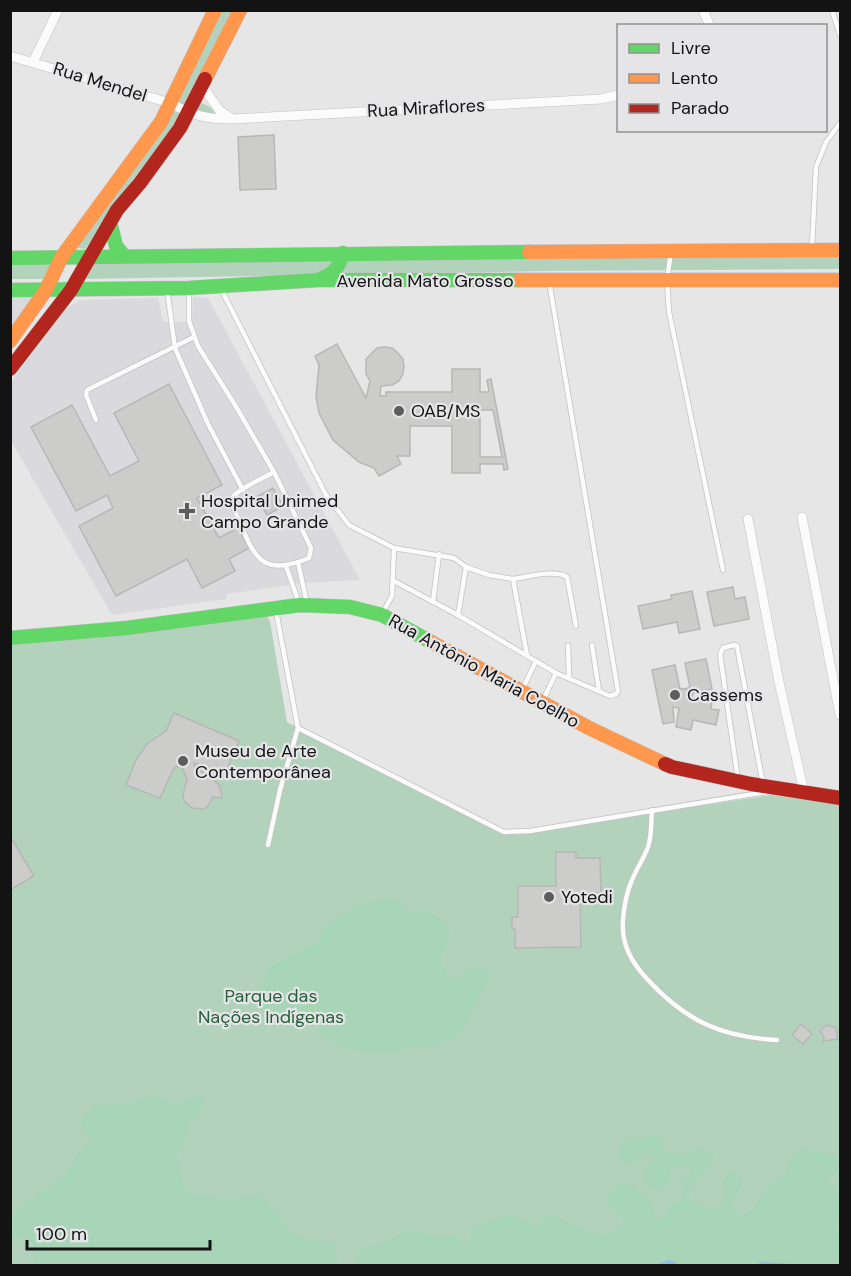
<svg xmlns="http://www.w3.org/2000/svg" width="851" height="1276" font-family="'DM Sans',sans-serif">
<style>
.built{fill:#d9d9de}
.green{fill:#b3d2bc}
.forest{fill:#a8d5b7}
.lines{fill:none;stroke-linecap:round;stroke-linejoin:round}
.stream{stroke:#8ebee9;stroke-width:4}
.building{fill:#cccccb;stroke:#b7b7b7;stroke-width:1.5;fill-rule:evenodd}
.lane-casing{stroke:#c2c2c2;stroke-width:6}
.street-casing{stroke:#c2c2c2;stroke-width:10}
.fast-casing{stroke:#c2c2c2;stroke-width:15}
.slow-casing{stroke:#c2c2c2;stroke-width:15}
.jam-casing{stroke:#c2c2c2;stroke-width:15}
.lane{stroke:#fbfbfb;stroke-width:4.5}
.street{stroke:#fbfbfb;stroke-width:9}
.fast{stroke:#63d668;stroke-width:14}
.slow{stroke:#ff974d;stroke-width:14}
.jam{stroke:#b3261e;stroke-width:14}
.poi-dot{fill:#5e5d5e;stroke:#e5e5e7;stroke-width:2}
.labels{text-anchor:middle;stroke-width:4.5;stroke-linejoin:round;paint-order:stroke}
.street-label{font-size:18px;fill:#141314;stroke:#e5e5e7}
.poi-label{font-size:18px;fill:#141314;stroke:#e5e5e7;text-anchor:start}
.park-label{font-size:18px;fill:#26603b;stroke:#e5e5e7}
</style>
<rect width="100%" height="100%" fill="#e6e6e6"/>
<g class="built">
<polygon points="11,294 38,294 11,332"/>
<polygon points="193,297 208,298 360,580 303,583 227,594 226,599 112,615 11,441 10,384 63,311 80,300 158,298 163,321 172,323 192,321"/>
</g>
<g class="green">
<polygon points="219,11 231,11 191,98 210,107 221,117 184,111 165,140 132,180 85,249 73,247 128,168"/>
<polygon points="840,252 840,269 547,271 82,279 93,261"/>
<polygon points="11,264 53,264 48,279 11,279"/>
<polygon points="266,616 270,621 287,722 496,831 503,834 520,833 771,795 840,805 840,1265 11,1266 11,644 59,641"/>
</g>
<g class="forest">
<polygon points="386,898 401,902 408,913 425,909 442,920 450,930 441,962 448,977 458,980 468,970 483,967 492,976 471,1011 464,1028 453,1038 434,1047 413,1046 394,1052 373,1053 350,1050 322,1037 318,1026 303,1026 290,1031 282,1017 251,1004 271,966 318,942 326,925 361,904"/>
<path d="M204 1095C204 1109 199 1115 188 1123L186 1139 177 1151 183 1184 191 1194 230 1199 258 1195 273 1209 294 1235 334 1244 339 1265H33V1244L26 1235 11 1240V1223L14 1211 65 1176 78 1153 92 1143 81 1126 84 1116 93 1106 117 1105 153 1096 175 1104Z"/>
<path d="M656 1133 664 1140 663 1151 684 1155 697 1148 715 1154 707 1172 689 1189 691 1200 709 1210 722 1205 725 1196 722 1181 730 1172 739 1174 743 1182 731 1204 741 1216 754 1208 765 1188 785 1175C788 1160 792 1154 806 1147 819 1155 826 1150 839 1159L837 1172 827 1180 840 1195V1218L836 1225 840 1232V1265H357L356 1253 363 1246 383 1244 404 1231 416 1229 429 1236 457 1235 462 1243H468L471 1231 481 1223 511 1215 538 1226 543 1218 553 1214 576 1227 603 1236 622 1226 623 1219C606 1207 600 1201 617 1184H629L651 1198 656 1219 666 1216 671 1205 681 1201 684 1187 681 1181 689 1175 691 1169 680 1167 671 1168 668 1185 662 1190C638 1191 641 1172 653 1159L648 1152 631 1164 622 1162 618 1158C620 1142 628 1132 644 1139Z"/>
</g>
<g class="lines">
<g class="stream">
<polyline points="658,1266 670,1262 678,1266"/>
<polyline points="757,1266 762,1264 793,1266"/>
</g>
</g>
<g class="building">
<polygon points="274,135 276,189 240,190 238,137"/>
<path d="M337 344 366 398 370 381 366 374V359L377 348 384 347 392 348 398 353 403 359 404 366 403 374 399 381 392 385 381 386 380 396H386V392H452V369H480V392H489L487 380 491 379 508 469 504 470 503 464H480V473H452V426H410V456H397L401 464 379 476 374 468 359 462 333 440 319 413 316 396 319 365 315 356ZM480 410H493L502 457H480Z"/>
<polygon points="169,384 222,485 197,498 219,538 238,528 249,548 229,559 235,571 202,588 187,559 116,596 79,526 113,508 107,495 76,511 31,427 72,405 110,476 139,461 114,413"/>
<polygon points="273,488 283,506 267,515 256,497"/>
<polygon points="733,587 735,599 745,597 749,619 714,626 707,592"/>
<polygon points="692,591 700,629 679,633 677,622 643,629 638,606 672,599 671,595"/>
<polygon points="706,659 712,689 693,693 692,698 712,701 711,709 719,710 716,725 693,720 691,730 676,727 679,708 673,707 674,722 663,724 652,670 675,665 680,689 685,689 690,687 685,663"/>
<polygon points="174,713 239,741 225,774 194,763 196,770 206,773 219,785 222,795 222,798 213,797 208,806 204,809 192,808 184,801 183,795 187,779 181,765 174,768 160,798 126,785 136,760 147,744 166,731"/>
<polygon points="10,836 34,876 10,890"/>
<polygon points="556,852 576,852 576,858 600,858 601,893 580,893 581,947 515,948 515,929 512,929 512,917 518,917 518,886 556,886"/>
<polygon points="801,1024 812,1034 803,1044 792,1035"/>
<polygon points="826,1025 836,1028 838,1039 823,1041 824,1037 820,1031"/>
</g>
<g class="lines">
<g class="lane-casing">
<g id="lane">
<polyline points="832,10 840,35"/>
<polyline points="812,247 816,167 826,142 840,123"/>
<polyline points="671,252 667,280 669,312 723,570"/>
<polyline points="220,287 326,495 349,525 394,548 392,596 382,614"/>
<polyline points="167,289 175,348 208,424 243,490"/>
<path d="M189 291V321L198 346 235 405 274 472 311 548 309 558C255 581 253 549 233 507 232 504 231 501 233 497 239 488 264 478 274 472"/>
<polyline points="96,420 86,395 87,390 194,337"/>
<polyline points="394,548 454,558 466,567 489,575 513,579 527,655"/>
<polyline points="298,562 307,604"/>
<polyline points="286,566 299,603"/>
<path d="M513 579C528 577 553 569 567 577L576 626"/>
<polyline points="394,581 458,615 556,673 610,696 616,694 618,691 549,281"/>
<polyline points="433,602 439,554"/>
<polyline points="458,615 466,567"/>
<polyline points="568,645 569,678"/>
<polyline points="592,645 599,691"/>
<polyline points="523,688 536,661"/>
<polyline points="543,700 556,673"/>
<polyline points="298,728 504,832 530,831 765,792"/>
<polyline points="738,780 720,654 723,648 734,645 737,646 763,784"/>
<path d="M652 810C651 822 652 835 648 847 644 858 637 868 632 880 627 891 624 907 623 920 621 945 632 963 648 980 686 1021 721 1037 777 1040"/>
<polyline points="268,845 280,790 298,728 276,611"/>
</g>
</g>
<g class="street-casing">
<g id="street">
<polyline points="703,10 710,26"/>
<path d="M10 56 170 103C194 116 206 119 233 119L601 99 618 95"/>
<polyline points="33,62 58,10"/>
<polyline points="202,85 219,110 231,118"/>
<polyline points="802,517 840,715"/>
<polyline points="748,519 779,682 804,792"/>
</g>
</g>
<g class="fast-casing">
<g id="fast">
<polyline points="110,222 116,246 124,256"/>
<polyline points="10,258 529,252"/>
<path d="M320 279C333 274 340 267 343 253"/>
<polyline points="10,290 189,288 318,280 519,280"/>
<polyline points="10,638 127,628 300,605 350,607 382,615 431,642"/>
</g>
</g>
<g class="slow-casing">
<g id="slow">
<polyline points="205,79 240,10"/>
<polyline points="529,252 840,250"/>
<polyline points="519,280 840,280"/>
<polyline points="10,341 46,290 61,258 161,122 215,10"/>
<polyline points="431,642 589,728 665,764"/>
</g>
</g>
<g class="jam-casing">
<g id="jam">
<polyline points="10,369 71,290 117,210 140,183 180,128 205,79"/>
<polyline points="665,764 672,767 751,784 840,798"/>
</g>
</g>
<use href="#lane" class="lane"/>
<use href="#street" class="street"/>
<use href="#fast" class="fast"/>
<use href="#slow" class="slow"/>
<use href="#jam" class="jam"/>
</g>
<g class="poi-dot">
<circle cx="399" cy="411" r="6"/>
<path d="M184 502h6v6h6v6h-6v6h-6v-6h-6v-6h6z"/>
<circle cx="675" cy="695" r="6"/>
<circle cx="183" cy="761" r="6"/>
<circle cx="549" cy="897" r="6"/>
</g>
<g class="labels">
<g class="street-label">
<text transform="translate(100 82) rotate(17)" y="6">Rua Mendel</text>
<text transform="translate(426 108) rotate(-3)" y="6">Rua Miraflores</text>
<text x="425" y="287">Avenida Mato Grosso</text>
<text transform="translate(484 671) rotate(29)" y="6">Rua Antônio Maria Coelho</text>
</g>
<g class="poi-label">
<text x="411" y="417">OAB/MS</text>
<text x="201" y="507">Hospital Unimed<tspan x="201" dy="21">Campo Grande</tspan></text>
<text x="687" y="701">Cassems</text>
<text x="195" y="757">Museu de Arte<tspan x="195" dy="21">Contemporânea</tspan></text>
<text x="561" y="903">Yotedi</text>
</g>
<g class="park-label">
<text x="271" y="1002">Parque das<tspan x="271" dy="21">Nações Indígenas</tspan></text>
</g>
</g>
<rect width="851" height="1276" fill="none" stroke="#141314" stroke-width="24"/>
<rect x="617" y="24" width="210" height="108" fill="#e5e5e7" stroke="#919193" stroke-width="1.5"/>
<rect x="629" y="44" width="30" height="9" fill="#63d668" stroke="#919193" stroke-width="1.5"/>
<text x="671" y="54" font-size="18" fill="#141314">Livre</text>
<rect x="629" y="74" width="30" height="9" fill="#ff974d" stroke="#919193" stroke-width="1.5"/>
<text x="671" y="84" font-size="18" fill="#141314">Lento</text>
<rect x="629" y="104" width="30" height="9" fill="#b3261e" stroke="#919193" stroke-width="1.5"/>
<text x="671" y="114" font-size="18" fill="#141314">Parado</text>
<path d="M27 1240v9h183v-9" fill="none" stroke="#141314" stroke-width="3"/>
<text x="36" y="1240" font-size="18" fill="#141314" stroke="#e5e5e7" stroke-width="4.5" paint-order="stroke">100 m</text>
</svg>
